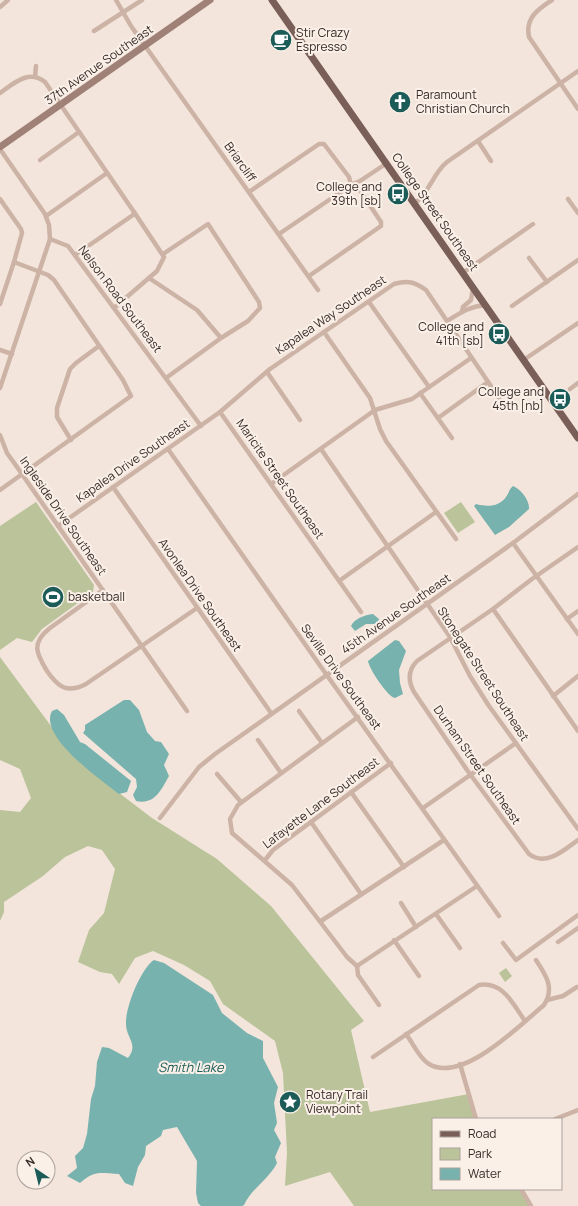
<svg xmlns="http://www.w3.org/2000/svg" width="578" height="1206" font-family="Manrope,sans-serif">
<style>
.green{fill:#bac39a}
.water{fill:#78b2ae}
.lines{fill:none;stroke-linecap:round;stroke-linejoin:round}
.street{stroke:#ccb3a6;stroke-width:4.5}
.secondary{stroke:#a08177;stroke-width:7}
.primary{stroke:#7a5f58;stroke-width:7}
.labels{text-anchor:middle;stroke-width:4;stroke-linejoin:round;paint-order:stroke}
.poi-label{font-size:12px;fill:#382b27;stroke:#faf0e8;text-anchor:start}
.street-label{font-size:12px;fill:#382b27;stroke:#faf0e8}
.water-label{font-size:13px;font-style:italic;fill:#1b5b58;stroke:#faf0e8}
</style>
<rect width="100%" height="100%" fill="#f3e5db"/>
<g class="green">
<polygon points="36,502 94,585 93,592 42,629 32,642 17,638 0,650 0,526"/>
<polygon points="461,502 475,522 458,533 444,513"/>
<polygon points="0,657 65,745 102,780 152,818 217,859 271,906 364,1021 351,1030 370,1112 469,1094 476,1119 433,1119 433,1189 521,1189 531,1206 354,1206 330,1172 285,1186 287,1153 283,1073 275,1041 223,1004 210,981 184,965 153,951 135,958 119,984 112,974 100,972 78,962 89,930 104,913 115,869 102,850 88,846 65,857 43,876 4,902 4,912 0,921 0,810 20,812 31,798 20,769 0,760"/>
<polygon points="506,968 512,976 505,982 499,973"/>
</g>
<g class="water">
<path d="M513 486C521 489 530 501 529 509L509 527 495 535 474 506 476 504C487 507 499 507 506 497 509 493 509 489 513 486Z"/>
<path d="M373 614 379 619 377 624H366L355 631 351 626C354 619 364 615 373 614Z"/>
<path d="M395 640 399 641 406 651 399 670 400 683 403 694 395 698C388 697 369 669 368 661Z"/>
<path d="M124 700H130L139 710 147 732 155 741 161 742 169 754 164 765 169 776C161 790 155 805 136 801L133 795 137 787 136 779 83 733 85 730V725Z"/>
<path d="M57 709 64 715 80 742 85 744 131 781 127 792 119 794C101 780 38 736 52 711Z"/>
<path d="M154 960 164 963 213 995 222 1013 247 1033 263 1041V1058L278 1087 274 1103 277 1123 274 1130 281 1143 275 1157 277 1163C269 1179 252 1188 244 1205L242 1206H201L198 1203 196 1193 197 1161 177 1127 163 1130 161 1136 146 1146 145 1155 138 1167 133 1186 125 1183 119 1174C99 1173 95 1170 80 1183L67 1176 77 1168 75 1156 83 1148 87 1134 91 1099 95 1086 97 1062 102 1047 109 1048 128 1058C139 1044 126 1038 126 1024 125 1008 141 968 154 960Z"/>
</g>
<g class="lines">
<g class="street">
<polyline points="116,0 131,26 318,290"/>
<path d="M552 0C538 9 525 18 529 37L578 109"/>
<polyline points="0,7 8,0"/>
<polyline points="94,31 142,0"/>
<polyline points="35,77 36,66"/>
<path d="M0 93C14 83 29 69 45 82L134 212 133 215 75 255"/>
<polyline points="478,141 491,161"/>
<polyline points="0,149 45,214 49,225 50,239 68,246 201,426"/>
<polyline points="40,160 79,132"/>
<polyline points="353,184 360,181 387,163"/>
<polyline points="249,192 319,144 324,144 349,177 351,185 279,234"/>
<polyline points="0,199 21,229 22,233 14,262 48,275 54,280 123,380 131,396 0,490"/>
<polyline points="568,199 578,213"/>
<path d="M415 203C430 192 433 173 447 162L578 71"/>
<polyline points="46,216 107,173"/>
<polyline points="163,254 208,224 259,302 260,308 248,321 221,338"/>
<polyline points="529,258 547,282"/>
<polyline points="464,272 533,224"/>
<polyline points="309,276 381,226 381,222 355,183"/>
<polyline points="149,278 197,310 221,338 166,378"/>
<polyline points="369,302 429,387"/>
<polyline points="0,304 14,262"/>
<polyline points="512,306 578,260"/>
<polyline points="114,308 157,271 164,257 134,212"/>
<polyline points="462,311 463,307 471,300 473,288"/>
<path d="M447 321C460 313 470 306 486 305"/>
<polyline points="324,332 370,398 380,429 386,441 456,539"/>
<polyline points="0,350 12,354"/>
<polyline points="525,359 578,323"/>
<polyline points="267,372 300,420"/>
<polyline points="0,388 50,239"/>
<polyline points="570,389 578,383"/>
<polyline points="420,393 452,438"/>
<polyline points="438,418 488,382"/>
<polyline points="0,435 7,453 17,467 187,711"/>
<polyline points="71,440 57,417 57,408 70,369 76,363 99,346"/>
<polyline points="168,449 321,667 499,916"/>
<polyline points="321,449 450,637 470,676 489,706 578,829"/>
<polyline points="271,484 375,410 412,399 471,358"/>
<polyline points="113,487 271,713"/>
<polyline points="58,526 220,412"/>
<polyline points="513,543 578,634"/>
<path d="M578 547 532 579 493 609 417 661C408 670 408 681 414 692L467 770 529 854C546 867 564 850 578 840"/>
<polyline points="339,581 436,512"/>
<path d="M103 590 50 628C31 643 36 653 47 671 58 687 67 694 86 684L197 608"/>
<polyline points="493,609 578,731"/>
<path d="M361 612 220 412 270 369 394 284C408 280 415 282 426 290L499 398"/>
<polyline points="567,619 578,611"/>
<polyline points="553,696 578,676"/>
<polyline points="299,711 322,743"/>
<polyline points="258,740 281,773"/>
<polyline points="217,774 241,802"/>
<polyline points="351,792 404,867"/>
<polyline points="423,808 516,743"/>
<polyline points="160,818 199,767 215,754 513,543 578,494"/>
<polyline points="311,822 361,894"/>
<polyline points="265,860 273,850 391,763"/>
<polyline points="401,903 416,927"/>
<polyline points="436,914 460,948"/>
<polyline points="321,921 444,840"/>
<polyline points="394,940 419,976"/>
<polyline points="558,942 578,928"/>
<polyline points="503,943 516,960 578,915"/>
<polyline points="357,966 347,957 292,885 232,833 230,819 238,805 358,717"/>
<polyline points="357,966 477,886"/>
<polyline points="357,966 358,975 379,1005"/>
<polyline points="547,1000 563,996 577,987"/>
<path d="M406 1034C413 1043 419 1058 429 1064 462 1084 520 1025 544 1005 555 988 546 975 536 960"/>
<path d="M373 1057 479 985C503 981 513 1004 525 1021"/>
<polyline points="460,1064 476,1119"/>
<polyline points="555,1119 578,1110"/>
<polyline points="521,1189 531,1206"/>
</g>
<polyline class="secondary" points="0,147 210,0"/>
<polyline class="primary" points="272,0 578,438"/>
</g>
<defs>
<g id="cafe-disc" transform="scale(1.15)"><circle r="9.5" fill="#1b5b58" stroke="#faf0e8"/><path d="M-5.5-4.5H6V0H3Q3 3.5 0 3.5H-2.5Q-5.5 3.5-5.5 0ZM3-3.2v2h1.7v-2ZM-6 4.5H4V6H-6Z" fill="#fff"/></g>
<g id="church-disc" transform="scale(1.15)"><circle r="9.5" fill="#1b5b58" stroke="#faf0e8"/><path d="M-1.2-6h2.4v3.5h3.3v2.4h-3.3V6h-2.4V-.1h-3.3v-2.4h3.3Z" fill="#fff"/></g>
<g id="bus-disc" transform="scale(1.15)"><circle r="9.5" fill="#1b5b58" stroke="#faf0e8"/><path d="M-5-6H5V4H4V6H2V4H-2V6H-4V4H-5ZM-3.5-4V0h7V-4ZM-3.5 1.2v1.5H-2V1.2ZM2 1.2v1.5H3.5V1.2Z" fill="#fff"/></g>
<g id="stadium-disc" transform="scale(1.15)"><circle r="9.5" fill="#1b5b58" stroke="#faf0e8"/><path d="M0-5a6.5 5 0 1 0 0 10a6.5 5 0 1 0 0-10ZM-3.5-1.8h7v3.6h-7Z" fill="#fff"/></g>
<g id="sight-disc" transform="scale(1.15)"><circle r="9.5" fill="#1b5b58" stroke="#faf0e8"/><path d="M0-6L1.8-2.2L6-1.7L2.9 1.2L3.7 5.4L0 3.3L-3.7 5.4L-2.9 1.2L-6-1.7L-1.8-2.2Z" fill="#fff"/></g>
</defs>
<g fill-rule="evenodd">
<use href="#cafe-disc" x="281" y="40"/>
<use href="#church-disc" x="400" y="102"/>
<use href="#bus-disc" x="398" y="194"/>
<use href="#bus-disc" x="499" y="334"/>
<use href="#bus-disc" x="560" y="399"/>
<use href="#stadium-disc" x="53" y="597"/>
<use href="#sight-disc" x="290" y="1102"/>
</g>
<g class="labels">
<g class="poi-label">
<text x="296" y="37">Stir Crazy<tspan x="296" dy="14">Espresso</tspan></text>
<text x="416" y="99">Paramount<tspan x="416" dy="14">Christian Church</tspan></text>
<text x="382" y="191" text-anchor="end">College and<tspan x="382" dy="14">39th [sb]</tspan></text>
<text x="484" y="331" text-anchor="end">College and<tspan x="484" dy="14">41th [sb]</tspan></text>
<text x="544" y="396" text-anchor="end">College and<tspan x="544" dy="14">45th [nb]</tspan></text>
<text x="68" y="601">basketball</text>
<text x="306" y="1099">Rotary Trail<tspan x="306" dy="14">Viewpoint</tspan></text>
</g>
<g class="street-label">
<text transform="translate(99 65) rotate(-35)" y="4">37th Avenue Southeast</text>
<text transform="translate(240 162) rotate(55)" y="4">Briarcliff</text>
<text transform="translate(435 212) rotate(55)" y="4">College Street Southeast</text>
<text transform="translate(120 299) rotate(53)" y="4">Nelson Road Southeast</text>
<text transform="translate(331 315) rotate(-34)" y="4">Kapalea Way Southeast</text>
<text transform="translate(133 461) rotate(-35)" y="4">Kapalea Drive Southeast</text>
<text transform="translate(280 479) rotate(55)" y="4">Maricite Street Southeast</text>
<text transform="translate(63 516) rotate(55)" y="4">Ingleside Drive Southeast</text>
<text transform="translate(200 595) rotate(55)" y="4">Avonlea Drive Southeast</text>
<text transform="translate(396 614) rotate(-35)" y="4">45th Avenue Southeast</text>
<text transform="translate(483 674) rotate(57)" y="4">Stonegate Street Southeast</text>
<text transform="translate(341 677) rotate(54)" y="4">Seville Drive Southeast</text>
<text transform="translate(477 765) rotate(55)" y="4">Durham Street Southeast</text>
<text transform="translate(321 803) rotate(-37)" y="4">Lafayette Lane Southeast</text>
</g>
<g class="water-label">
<text x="191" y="1072">Smith Lake</text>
</g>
</g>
<rect x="432" y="1118" width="130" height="72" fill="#faf0e8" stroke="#aca19b"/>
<rect x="440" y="1131" width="20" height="6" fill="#7a5f58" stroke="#aca19b"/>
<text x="468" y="1138" font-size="12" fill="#382b27">Road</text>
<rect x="440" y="1148" width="20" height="12" fill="#bac39a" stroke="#aca19b"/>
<text x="468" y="1158" font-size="12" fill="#382b27">Park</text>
<rect x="440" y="1168" width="20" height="12" fill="#78b2ae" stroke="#aca19b"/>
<text x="468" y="1178" font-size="12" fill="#382b27">Water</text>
<g transform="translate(36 1170) rotate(325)"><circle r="19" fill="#faf0e8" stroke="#aca19b"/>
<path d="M0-3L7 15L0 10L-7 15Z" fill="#1b5b58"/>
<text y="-6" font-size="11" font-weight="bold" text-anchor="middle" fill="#382b27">N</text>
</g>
</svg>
